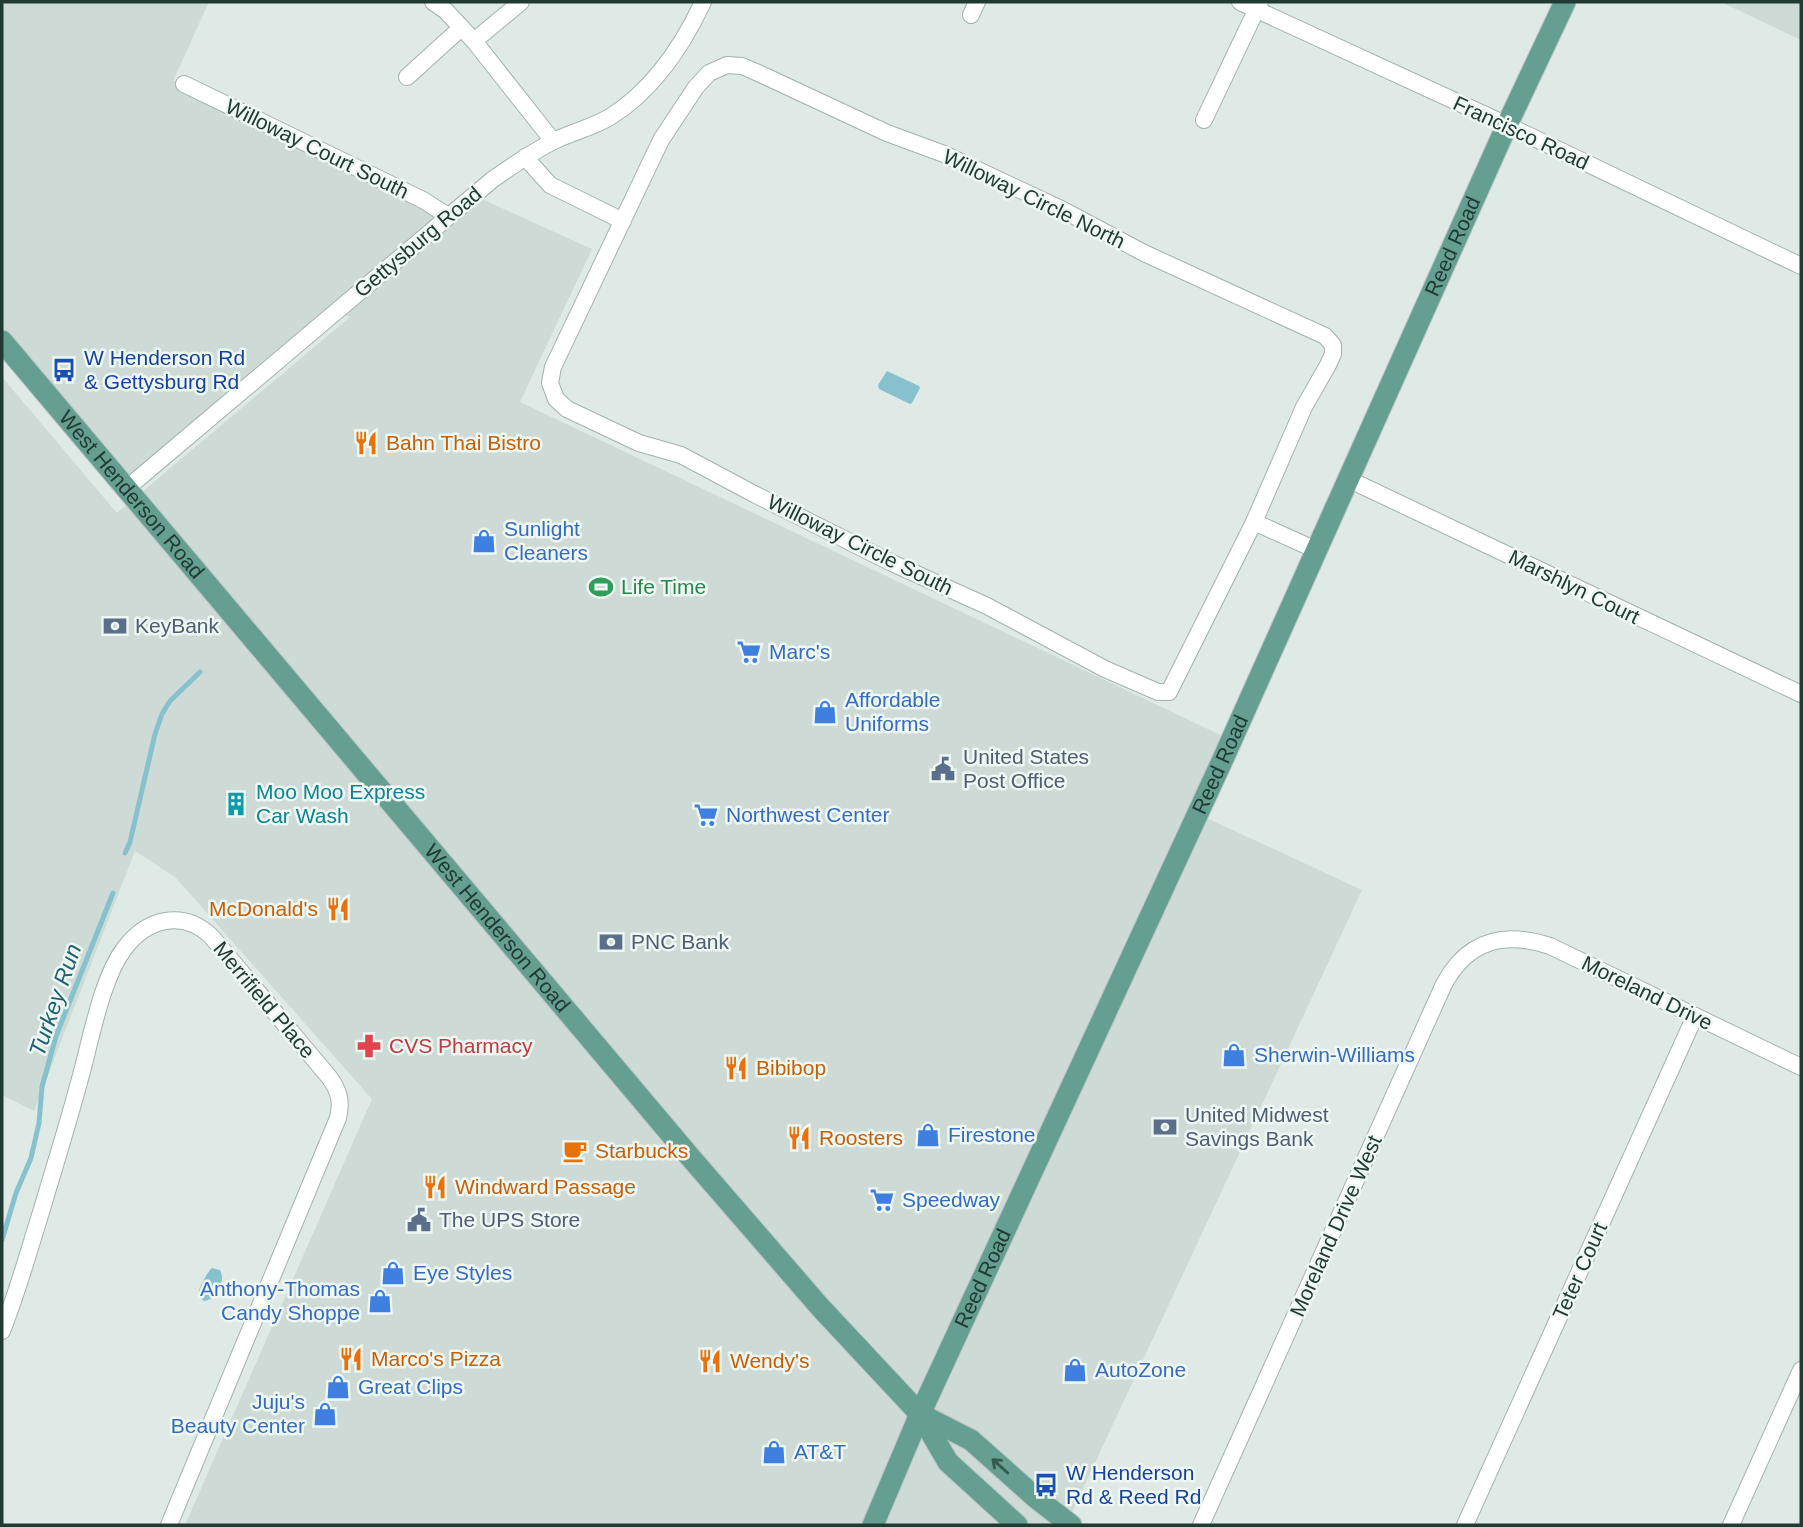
<svg xmlns="http://www.w3.org/2000/svg" width="1803" height="1527" font-family="Helvetica,sans-serif">
<style>
.built{fill:#cddad5}
.water{fill:#88c1ce}
.lines{fill:none;stroke-linecap:round;stroke-linejoin:round}
.stream{stroke:#88c1ce;stroke-width:5}
.minor-casing{stroke:#a2b2ad;stroke-width:18}
.major-casing{stroke:#bcc4c2;stroke-width:23}
.minor{stroke:#fff;stroke-width:16}
.major{stroke:#659f92;stroke-width:21}
.oneway{stroke:#355850}
.labels{text-anchor:middle;stroke-width:5;stroke-linejoin:round;paint-order:stroke}
.street-label{font-size:21px;fill:#213a34;stroke:#eff7f3}
.transit-label{font-size:21px;fill:#164399;stroke:#eff7f3;text-anchor:start}
.food-label{font-size:21px;fill:#c56008;stroke:#eff7f3;text-anchor:start}
.shop-label{font-size:21px;fill:#366cbe;stroke:#eff7f3;text-anchor:start}
.leisure-label{font-size:21px;fill:#27864d;stroke:#eff7f3;text-anchor:start}
.service-label{font-size:21px;fill:#4e5e75;stroke:#eff7f3;text-anchor:start}
.culture-label{font-size:21px;fill:#0d838f;stroke:#eff7f3;text-anchor:start}
.health-label{font-size:21px;fill:#be3a42;stroke:#eff7f3;text-anchor:start}
.water-label{font-size:23px;font-style:italic;fill:#1d6273;stroke:#eff7f3}
</style>
<rect width="100%" height="100%" fill="#dfeae6"/>
<g class="built">
<polygon points="2,2 209,2 173,81 184,84 447,216 473,195 592,249 520,402 1231,740 1198,814 1362,890 1066,1525 185,1525 372,1099 175,877 135,851 34,1111 2,1095 2,377 117,513 350,317 337,311 126,489 2,341"/>
<polygon points="1721,2 1801,2 1801,40"/>
</g>
<g class="water">
<polygon points="887,371 919,386 920,388 912,403 910,404 879,389 878,385"/>
<path d="M212 1268 220 1270C226 1281 217 1300 204 1301 201 1298 198 1297 199 1291 200 1286 208 1271 212 1268Z"/>
</g>
<g class="lines">
<g class="stream">
<polyline points="125,853 130,842 155,734 162,714 170,701 200,672"/>
<polyline points="2,1240 16,1193 31,1158 39,1123 42,1087 56,1036 113,893"/>
</g>
<g class="minor-casing">
<g id="minor">
<polyline points="433,2 446,11 474,41 553,141"/>
<polyline points="1240,2 1507,125 1801,266"/>
<polyline points="971,15 977,2"/>
<polyline points="474,41 521,2"/>
<polygon points="727,65 742,66 756,72 887,133 944,154 1063,210 1144,253 1325,336 1333,345 1333,354 1328,365 1304,407 1254,522 1169,692 1158,692 1105,669 987,606 892,563 756,495 681,455 639,443 567,409 556,399 550,383 553,367 661,140 696,87 709,73"/>
<polyline points="407,77 461,28"/>
<polyline points="184,84 423,200 448,216"/>
<polyline points="1204,120 1260,2"/>
<polyline points="525,157 550,185 623,221"/>
<polyline points="1348,479 1801,694"/>
<path d="M126 489 492 180C512 166 533 151 556 140 573 132 593 127 610 117 653 90 682 47 703 2"/>
<polyline points="1254,522 1316,550"/>
<path d="M2 1331C18 1291 29 1250 42 1209 54 1168 67 1127 78 1086 90 1046 100 981 124 949 146 919 182 909 211 936L329 1077C339 1090 342 1102 338 1118L169 1525"/>
<path d="M1201 1525 1444 984C1468 940 1504 931 1550 946L1801 1067"/>
<polyline points="1465,1525 1695,1016"/>
<polyline points="1731,1525 1801,1370"/>
</g>
</g>
<g class="major-casing">
<g id="major">
<path id="s1" d="M2 341 691 1158 820 1307 920 1414 948 1462 1017 1525"/>
<polyline points="920,1414 971,1440 1036,1498 1071,1525"/>
<path id="s2" d="M873 1525 920 1414 1223 759 1507 125 1565 2"/>
</g>
</g>
<use href="#minor" class="minor"/>
<use href="#major" class="major"/>
</g>
<defs><path id="oneway-shaft" d="M-6 0H5M1.5-3L5.5 0L1.5 3" fill="none" stroke-width="1.6" stroke-linecap="round" stroke-linejoin="round" transform="scale(1.75)"/></defs>
<use class="oneway" href="#oneway-shaft" transform="translate(1000 1466) rotate(-138)"/>
<defs>
<g id="bus-bare" transform="scale(1.89)"><path d="M-5-6H5V4H4V6H2V4H-2V6H-4V4H-5ZM-3.5-4V0h7V-4ZM-3.5 1.2v1.5H-2V1.2ZM2 1.2v1.5H3.5V1.2Z" fill="#1a4fb4" stroke="#eff7f3" stroke-width="2.5" paint-order="stroke"/></g>
<g id="restaurant-bare" transform="scale(1.89)"><path d="M-5-6h1v4h1v-4h1v4h1v-4h1v5L-1.5 .5V6h-2V.5L-5-1ZM5-6V6H3V1.5H1.5Q1.5-4 5-6Z" fill="#e8710a" stroke="#eff7f3" stroke-width="2.5" paint-order="stroke"/></g>
<g id="shop-bare" transform="scale(1.89)"><path d="M-5-2.5h2.3a2.7 3.5 0 0 1 5.4 0H5L5.5 6h-11ZM-1.5-2.5h3a1.5 2.3 0 0 0-3 0Z" fill="#3f7fe0" stroke="#eff7f3" stroke-width="2.5" paint-order="stroke"/></g>
<g id="stadium-bare" transform="scale(1.89)"><path d="M0-5a6.5 5 0 1 0 0 10a6.5 5 0 1 0 0-10ZM-3.5-1.8h7v3.6h-7Z" fill="#2e9e5b" stroke="#eff7f3" stroke-width="2.5" paint-order="stroke"/></g>
<g id="bank-bare" transform="scale(1.89)"><path d="M-6-4H6V4H-6ZM0-2.3a2.3 2.3 0 1 0 0 4.6a2.3 2.3 0 1 0 0-4.6Z" fill="#5c6f8a" stroke="#eff7f3" stroke-width="2.5" paint-order="stroke"/></g>
<g id="supermarket-bare" transform="scale(1.89)"><path d="M-6-5.5h2.5l.6 2H6L4.5 2H-2.5L-4.4-4H-6ZM-1.5 3.2a1.3 1.3 0 1 0 .1 0ZM3 3.2a1.3 1.3 0 1 0 .1 0Z" fill="#3f7fe0" stroke="#eff7f3" stroke-width="2.5" paint-order="stroke"/></g>
<g id="civic-bare" transform="scale(1.89)"><path d="M-.6-6.5H3V-4.5H.6V-3L4-1V1h2V6H-6V1h2V-1L-.6-3ZM-1.2 2.5V6h2.4V2.5Z" fill="#5c6f8a" stroke="#eff7f3" stroke-width="2.5" paint-order="stroke"/></g>
<g id="building-bare" transform="scale(1.89)"><path d="M-4-6H4V6H1V3H-1V6H-4ZM-2.5-4.3h1.7v1.8h-1.7ZM.8-4.3h1.7v1.8H.8ZM-2.5-1h1.7V.8h-1.7ZM.8-1h1.7V.8H.8Z" fill="#0f9aa8" stroke="#eff7f3" stroke-width="2.5" paint-order="stroke"/></g>
<g id="pharmacy-bare" transform="scale(1.89)"><path d="M-2-6h4v4h4v4h-4v4h-4v-4h-4v-4h4Z" fill="#e0444e" stroke="#eff7f3" stroke-width="2.5" paint-order="stroke"/></g>
<g id="cafe-bare" transform="scale(1.89)"><path d="M-5.5-4.5H6V0H3Q3 3.5 0 3.5H-2.5Q-5.5 3.5-5.5 0ZM3-3.2v2h1.7v-2ZM-6 4.5H4V6H-6Z" fill="#e8710a" stroke="#eff7f3" stroke-width="2.5" paint-order="stroke"/></g>
</defs>
<g fill-rule="evenodd">
<use href="#bus-bare" x="64" y="370"/>
<use href="#restaurant-bare" x="366" y="443"/>
<use href="#shop-bare" x="484" y="541"/>
<use href="#stadium-bare" x="601" y="587"/>
<use href="#bank-bare" x="115" y="626"/>
<use href="#supermarket-bare" x="749" y="652"/>
<use href="#shop-bare" x="825" y="712"/>
<use href="#civic-bare" x="943" y="769"/>
<use href="#building-bare" x="236" y="804"/>
<use href="#supermarket-bare" x="706" y="815"/>
<use href="#restaurant-bare" x="338" y="909"/>
<use href="#bank-bare" x="611" y="942"/>
<use href="#pharmacy-bare" x="369" y="1046"/>
<use href="#shop-bare" x="1234" y="1055"/>
<use href="#restaurant-bare" x="736" y="1068"/>
<use href="#bank-bare" x="1165" y="1127"/>
<use href="#shop-bare" x="928" y="1135"/>
<use href="#restaurant-bare" x="799" y="1138"/>
<use href="#cafe-bare" x="575" y="1151"/>
<use href="#restaurant-bare" x="435" y="1187"/>
<use href="#supermarket-bare" x="882" y="1200"/>
<use href="#civic-bare" x="419" y="1220"/>
<use href="#shop-bare" x="393" y="1273"/>
<use href="#shop-bare" x="380" y="1301"/>
<use href="#restaurant-bare" x="351" y="1359"/>
<use href="#restaurant-bare" x="710" y="1361"/>
<use href="#shop-bare" x="1075" y="1370"/>
<use href="#shop-bare" x="338" y="1387"/>
<use href="#shop-bare" x="325" y="1414"/>
<use href="#shop-bare" x="774" y="1452"/>
<use href="#bus-bare" x="1046" y="1485"/>
</g>
<g class="labels">
<g class="street-label">
<text transform="translate(1521 133) rotate(25)" y="7">Francisco Road</text>
<text transform="translate(317 149) rotate(26)" y="7">Willoway Court South</text>
<text transform="translate(1034 199) rotate(26)" y="7">Willoway Circle North</text>
<text transform="translate(418 242) rotate(-40)" y="7">Gettysburg Road</text>
<text dy="7" stroke="none"><textPath href="#s2" startOffset="1404">Reed Road</textPath></text>
<text dy="7" stroke="none"><textPath href="#s1" startOffset="201">West Henderson Road</textPath></text>
<text transform="translate(860 545) rotate(26)" y="7">Willoway Circle South</text>
<text transform="translate(1574 587) rotate(26)" y="7">Marshlyn Court</text>
<text dy="7" stroke="none"><textPath href="#s2" startOffset="836">Reed Road</textPath></text>
<text dy="7" stroke="none"><textPath href="#s1" startOffset="768">West Henderson Road</textPath></text>
<text transform="translate(1647 993) rotate(26)" y="7">Moreland Drive</text>
<text transform="translate(264 1000) rotate(50)" y="7">Merrifield Place</text>
<text transform="translate(1336 1226) rotate(-66)" y="7">Moreland Drive West</text>
<text transform="translate(1580 1271) rotate(-66)" y="7">Teter Court</text>
<text dy="7" stroke="none"><textPath href="#s2" startOffset="270">Reed Road</textPath></text>
</g>
<g class="transit-label">
<text x="84" y="365">W Henderson Rd<tspan x="84" dy="24">&amp; Gettysburg Rd</tspan></text>
<text x="1066" y="1480">W Henderson<tspan x="1066" dy="24">Rd &amp; Reed Rd</tspan></text>
</g>
<g class="food-label">
<text x="386" y="450">Bahn Thai Bistro</text>
<text x="318" y="916" text-anchor="end">McDonald's</text>
<text x="756" y="1075">Bibibop</text>
<text x="819" y="1145">Roosters</text>
<text x="595" y="1158">Starbucks</text>
<text x="455" y="1194">Windward Passage</text>
<text x="371" y="1366">Marco's Pizza</text>
<text x="730" y="1368">Wendy's</text>
</g>
<g class="shop-label">
<text x="504" y="536">Sunlight<tspan x="504" dy="24">Cleaners</tspan></text>
<text x="769" y="659">Marc's</text>
<text x="845" y="707">Affordable<tspan x="845" dy="24">Uniforms</tspan></text>
<text x="726" y="822">Northwest Center</text>
<text x="1254" y="1062">Sherwin-Williams</text>
<text x="948" y="1142">Firestone</text>
<text x="902" y="1207">Speedway</text>
<text x="413" y="1280">Eye Styles</text>
<text x="360" y="1296" text-anchor="end">Anthony-Thomas<tspan x="360" dy="24">Candy Shoppe</tspan></text>
<text x="1095" y="1377">AutoZone</text>
<text x="358" y="1394">Great Clips</text>
<text x="305" y="1409" text-anchor="end">Juju's<tspan x="305" dy="24">Beauty Center</tspan></text>
<text x="794" y="1459">AT&amp;T</text>
</g>
<g class="leisure-label">
<text x="621" y="594">Life Time</text>
</g>
<g class="service-label">
<text x="135" y="633">KeyBank</text>
<text x="963" y="764">United States<tspan x="963" dy="24">Post Office</tspan></text>
<text x="631" y="949">PNC Bank</text>
<text x="1185" y="1122">United Midwest<tspan x="1185" dy="24">Savings Bank</tspan></text>
<text x="439" y="1227">The UPS Store</text>
</g>
<g class="culture-label">
<text x="256" y="799">Moo Moo Express<tspan x="256" dy="24">Car Wash</tspan></text>
</g>
<g class="health-label">
<text x="389" y="1053">CVS Pharmacy</text>
</g>
<g class="water-label">
<text transform="translate(55 1000) rotate(-71)" y="8">Turkey Run</text>
</g>
</g>
<rect width="1803" height="1527" fill="none" stroke="#213a34" stroke-width="7"/>
</svg>
